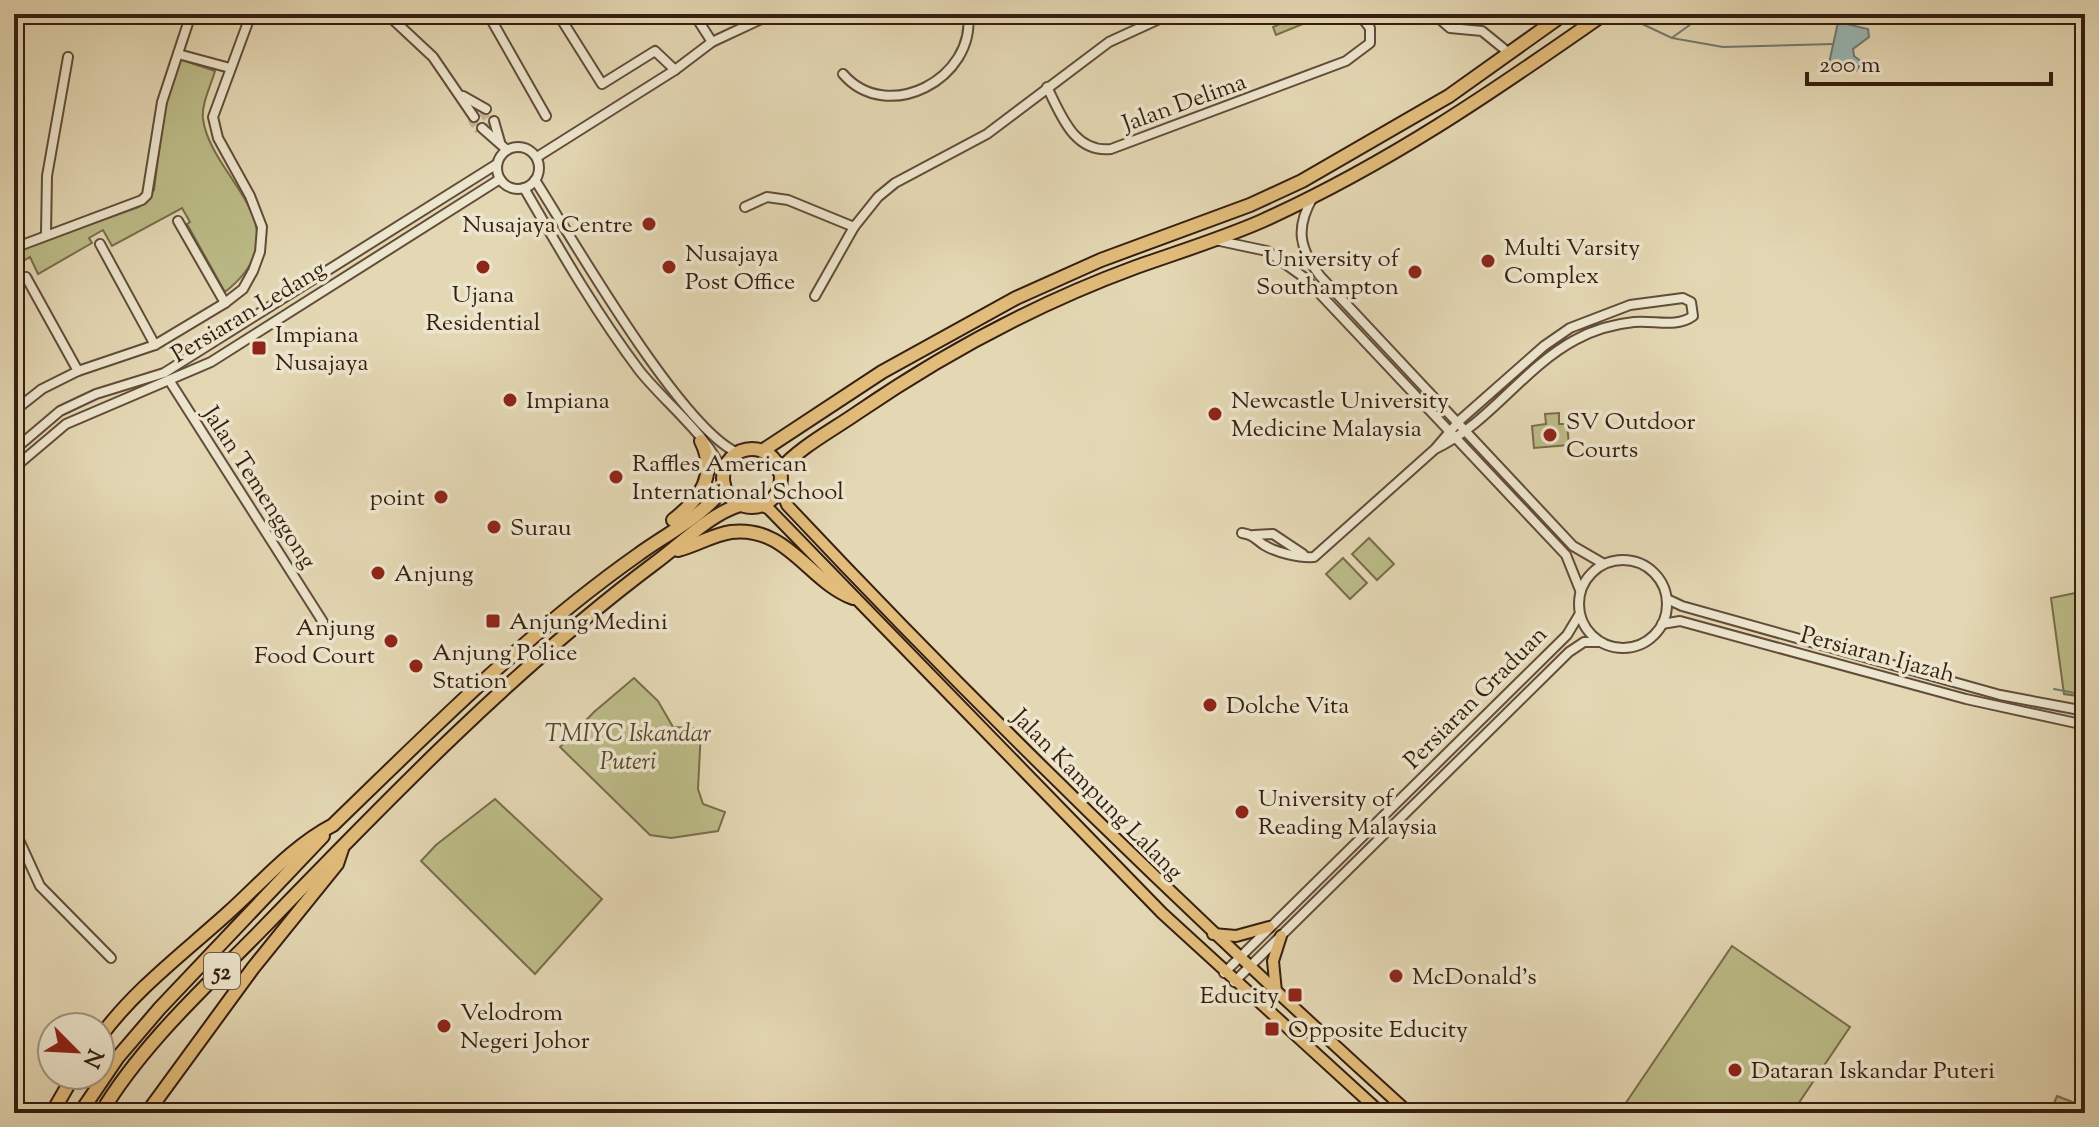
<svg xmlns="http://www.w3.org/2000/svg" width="2099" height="1127" font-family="'Sorts Mill Goudy',serif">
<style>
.green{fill:#bcbc88;stroke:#796d4c;stroke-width:2}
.water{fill:#98b8b6;stroke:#717a74;stroke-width:2}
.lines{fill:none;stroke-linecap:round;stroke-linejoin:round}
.stream{stroke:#717a74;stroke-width:2}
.minor-tunnel{stroke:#c1b393;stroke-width:8;stroke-dasharray:8 4;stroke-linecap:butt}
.minor-casing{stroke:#624c39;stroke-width:12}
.major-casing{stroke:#361e10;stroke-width:14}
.highway-casing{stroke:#361e10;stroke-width:16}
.minor{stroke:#ede6ce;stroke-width:8}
.major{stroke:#e2bc7a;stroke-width:10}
.highway{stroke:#e2bc7a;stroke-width:12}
.poi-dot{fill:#8f2418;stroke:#ede6ce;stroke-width:3}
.labels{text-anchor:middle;stroke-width:7;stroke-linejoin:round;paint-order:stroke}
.shield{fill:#ede6ce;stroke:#6d5a49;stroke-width:2}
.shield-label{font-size:22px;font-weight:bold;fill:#361e10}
.street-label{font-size:24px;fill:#361e10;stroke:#ede6ce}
.poi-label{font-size:24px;fill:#361e10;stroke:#ede6ce;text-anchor:start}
.park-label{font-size:24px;font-style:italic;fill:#58462e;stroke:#ede6ce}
</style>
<rect width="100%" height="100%" fill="#e4d8b4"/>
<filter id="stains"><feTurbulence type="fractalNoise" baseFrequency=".0025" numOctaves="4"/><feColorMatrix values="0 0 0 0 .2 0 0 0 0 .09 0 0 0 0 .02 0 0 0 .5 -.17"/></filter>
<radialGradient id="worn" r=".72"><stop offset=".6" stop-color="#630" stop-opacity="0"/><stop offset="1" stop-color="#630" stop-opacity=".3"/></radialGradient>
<g class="green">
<polygon points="1300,15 1303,24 1276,35 1273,27"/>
<path d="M179 59 215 71C211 85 201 105 203 119 211 179 306 228 225 292L187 224 190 222 182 208 112 246 103 230 89 238 92 243 38 274 30 257 15 266 23 282 14 287V252L139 207 154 190 164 112Z"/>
<polygon points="1559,413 1559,424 1567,424 1569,445 1534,448 1532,426 1546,424 1545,414"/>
<polygon points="1369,538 1394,564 1377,580 1352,554"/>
<polygon points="1343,558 1367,583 1350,599 1326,574"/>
<polygon points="2085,591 2085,697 2064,694 2051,598"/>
<polygon points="634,678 658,701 673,727 701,729 698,789 703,804 725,812 718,831 671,838 650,835 560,747 594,712"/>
<polygon points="495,799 602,899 535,974 421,861 436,845"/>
<polygon points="1732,946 1850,1027 1792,1113 1619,1113"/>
<polygon points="2057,1096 2085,1107 2085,1113 2050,1113"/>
</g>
<polygon class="water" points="1838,22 1868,29 1869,37 1853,49 1854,56 1862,62 1856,71 1828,68"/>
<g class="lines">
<g class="stream">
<polyline points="1638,22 1672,38 1723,47 1833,44"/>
<polyline points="1673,37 1705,14"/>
<polyline points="2054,689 2085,695"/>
</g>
<g class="minor-tunnel">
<polyline points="482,112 490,123"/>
<polyline points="471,119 479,131"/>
</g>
<g class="minor-casing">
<g id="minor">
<polyline points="387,14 433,57 474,117"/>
<polyline points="488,14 546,116"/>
<polyline points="558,14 602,84 655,51 675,70"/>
<polyline points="694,14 712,42"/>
<polyline points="1434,14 1450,28 1482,31 1509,53"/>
<polyline points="178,54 230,68"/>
<path d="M843 74C887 125 976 79 968 14"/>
<path d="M1047 87C1061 115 1074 153 1111 149L1346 61 1370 43V28L1359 14"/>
<polyline points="463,96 486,109"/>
<polyline points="494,121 500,142"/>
<polyline points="482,128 507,150"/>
<circle cx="518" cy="168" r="21"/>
<polyline points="537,157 675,70 712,42 772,14"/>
<path d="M535 180C572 238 681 429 738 453"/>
<path d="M524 188C560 250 596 313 639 370 663 401 711 438 723 474"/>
<path d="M1313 197C1295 228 1299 248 1320 276L1573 546 1604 564"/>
<polyline points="745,207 767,197 788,200 854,227 878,197 895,183 987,134 1109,42 1170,14"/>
<polyline points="178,221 225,303"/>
<polyline points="46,233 47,176 68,57"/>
<polyline points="1215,240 1267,251 1305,278 1566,555 1580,590"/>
<polyline points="100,244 155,345"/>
<polyline points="14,248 142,200 147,195 162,102 191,14"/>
<polyline points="26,277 78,371"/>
<polyline points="815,296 854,227"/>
<polyline points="169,380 323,622"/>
<polyline points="14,411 42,389 78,371 155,345 225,303 243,289 253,271 260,252 262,227 250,196 218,138 213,117 251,14"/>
<polyline points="14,450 60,411 96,394 164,373 497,164"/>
<polyline points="14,468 66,424 211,362 500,179"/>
<path d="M1242 533C1254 535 1255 539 1264 545 1277 553 1300 558 1314 557L1435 449 1459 421 1544 346 1570 328 1630 305 1683 298 1691 302 1693 316C1677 328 1654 320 1634 322 1614 324 1593 330 1575 340 1523 368 1489 424 1435 449"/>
<polyline points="1254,535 1273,534 1303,554"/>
<circle cx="1623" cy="604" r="44"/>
<polyline points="1667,599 1682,606 2000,695 2085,711"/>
<polyline points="1662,624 1680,621 1966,699 2085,725"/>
<polyline points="14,829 40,886 111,958"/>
<polyline points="1224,973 1567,635 1579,615"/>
<polyline points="1234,982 1569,652 1584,642 1599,642"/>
</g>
</g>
<g class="major-casing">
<g id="major">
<path d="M779 485 787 505C986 717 1194 918 1409 1113"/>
<polyline points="761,505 769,509 1162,913 1381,1113"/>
<polyline points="1213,934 1236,936 1269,927"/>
<polyline points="1276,992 1273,961 1281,936"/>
</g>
</g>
<g class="highway-casing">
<g id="highway">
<circle cx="752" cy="478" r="29"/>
<polyline points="762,451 882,372 1016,298 1101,260 1250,205 1302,181 1449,96 1564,14"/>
<path d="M779 471C800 447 831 431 857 413 943 354 1038 303 1136 267 1178 252 1221 239 1262 221 1388 164 1491 93 1604 14"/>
<path d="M673 520C700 499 718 475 701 441"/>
<path d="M678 550C697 545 712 535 731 532 787 525 808 581 853 598"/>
<path d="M100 1037C135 989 185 952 229 912 262 882 293 846 333 825 431 730 528 632 639 554 662 537 713 510 724 485"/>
<polyline points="52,1113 74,1075"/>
<polyline points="80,1113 118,1057 160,1008 323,836"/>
<path d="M101 1113C144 1041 211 982 269 922 391 796 515 668 655 563 681 544 710 514 740 505"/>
<polyline points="147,1113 253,968 337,864 342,849"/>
</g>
</g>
<use href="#minor" class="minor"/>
<use href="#major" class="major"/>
<use href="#highway" class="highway"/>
</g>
<g class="poi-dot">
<circle cx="649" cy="224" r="8"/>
<circle cx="1488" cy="261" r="8"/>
<circle cx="483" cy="267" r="8"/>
<circle cx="669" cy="267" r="8"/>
<circle cx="1415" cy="272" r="8"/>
<rect x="251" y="340" width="16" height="16" rx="4"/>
<circle cx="510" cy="400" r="8"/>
<circle cx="1215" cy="414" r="8"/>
<circle cx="1550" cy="435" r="8"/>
<circle cx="616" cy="477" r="8"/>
<circle cx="441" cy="497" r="8"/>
<circle cx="494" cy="527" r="8"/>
<circle cx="378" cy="573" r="8"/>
<rect x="485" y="613" width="16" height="16" rx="4"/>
<circle cx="391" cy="641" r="8"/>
<circle cx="416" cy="666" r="8"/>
<circle cx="1210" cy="705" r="8"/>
<circle cx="1242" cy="812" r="8"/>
<circle cx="1396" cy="976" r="8"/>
<rect x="1287" y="987" width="16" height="16" rx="4"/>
<circle cx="444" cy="1026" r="8"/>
<rect x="1264" y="1021" width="16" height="16" rx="4"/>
<circle cx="1735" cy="1070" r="8"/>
</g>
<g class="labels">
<rect class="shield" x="204" y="953" width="36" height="36" rx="6"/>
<g class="shield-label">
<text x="222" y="979">52</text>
</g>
<g class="street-label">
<text transform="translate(1184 102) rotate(-20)" y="8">Jalan Delima</text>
<text transform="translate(248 311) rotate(-31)" y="8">Persiaran Ledang</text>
<text transform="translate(260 487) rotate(57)" y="8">Jalan Temenggong</text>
<text transform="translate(1878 654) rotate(15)" y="8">Persiaran Ijazah</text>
<text transform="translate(1475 697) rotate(-45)" y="8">Persiaran Graduan</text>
<text transform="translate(1098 794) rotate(45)" y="8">Jalan Kampung Lalang</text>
</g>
<g class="poi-label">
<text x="633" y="232" text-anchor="end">Nusajaya Centre</text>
<text x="1504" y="255">Multi Varsity<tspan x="1504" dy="28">Complex</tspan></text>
<text x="685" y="261">Nusajaya<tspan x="685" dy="28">Post Office</tspan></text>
<text x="1399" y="266" text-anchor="end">University of<tspan x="1399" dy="28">Southampton</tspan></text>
<text x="483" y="302" text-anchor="middle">Ujana<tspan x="483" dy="28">Residential</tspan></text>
<text x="275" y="342">Impiana<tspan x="275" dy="28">Nusajaya</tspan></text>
<text x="526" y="408">Impiana</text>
<text x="1231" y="408">Newcastle University<tspan x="1231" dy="28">Medicine Malaysia</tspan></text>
<text x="1566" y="429">SV Outdoor<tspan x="1566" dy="28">Courts</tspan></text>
<text x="632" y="471">Raffles American<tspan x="632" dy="28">International School</tspan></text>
<text x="425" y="505" text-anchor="end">point</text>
<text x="510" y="535">Surau</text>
<text x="394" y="581">Anjung</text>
<text x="509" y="629">Anjung Medini</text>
<text x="375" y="635" text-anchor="end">Anjung<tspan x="375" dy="28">Food Court</tspan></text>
<text x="432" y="660">Anjung Police<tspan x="432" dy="28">Station</tspan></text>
<text x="1226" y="713">Dolche Vita</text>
<text x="1258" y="806">University of<tspan x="1258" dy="28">Reading Malaysia</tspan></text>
<text x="1412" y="984">McDonald's</text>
<text x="1279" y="1003" text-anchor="end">Educity</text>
<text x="460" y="1020">Velodrom<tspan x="460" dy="28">Negeri Johor</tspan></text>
<text x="1288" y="1037">Opposite Educity</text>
<text x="1751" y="1078">Dataran Iskandar Puteri</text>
</g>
<g class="park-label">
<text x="628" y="741">TMIYC Iskandar<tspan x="628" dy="28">Puteri</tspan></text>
</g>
</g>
<rect width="2099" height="1127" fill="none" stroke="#e4d8b4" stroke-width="48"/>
<rect x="16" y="16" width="2067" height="1095" fill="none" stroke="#361e10" stroke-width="4"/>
<rect x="24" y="24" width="2051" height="1079" fill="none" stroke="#361e10" stroke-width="2"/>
<g transform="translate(76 1051) rotate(114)"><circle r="38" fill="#ede6ce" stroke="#a49682" stroke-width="2"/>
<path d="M0-6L14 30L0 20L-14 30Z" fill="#8f2418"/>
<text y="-12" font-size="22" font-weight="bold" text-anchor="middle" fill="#361e10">N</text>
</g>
<path d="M1807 72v12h244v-12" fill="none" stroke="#361e10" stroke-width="4"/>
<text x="1819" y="72" font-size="24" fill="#361e10" stroke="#ede6ce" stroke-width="6" paint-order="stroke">200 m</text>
<rect width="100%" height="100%" filter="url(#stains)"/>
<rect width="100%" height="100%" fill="url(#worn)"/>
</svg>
